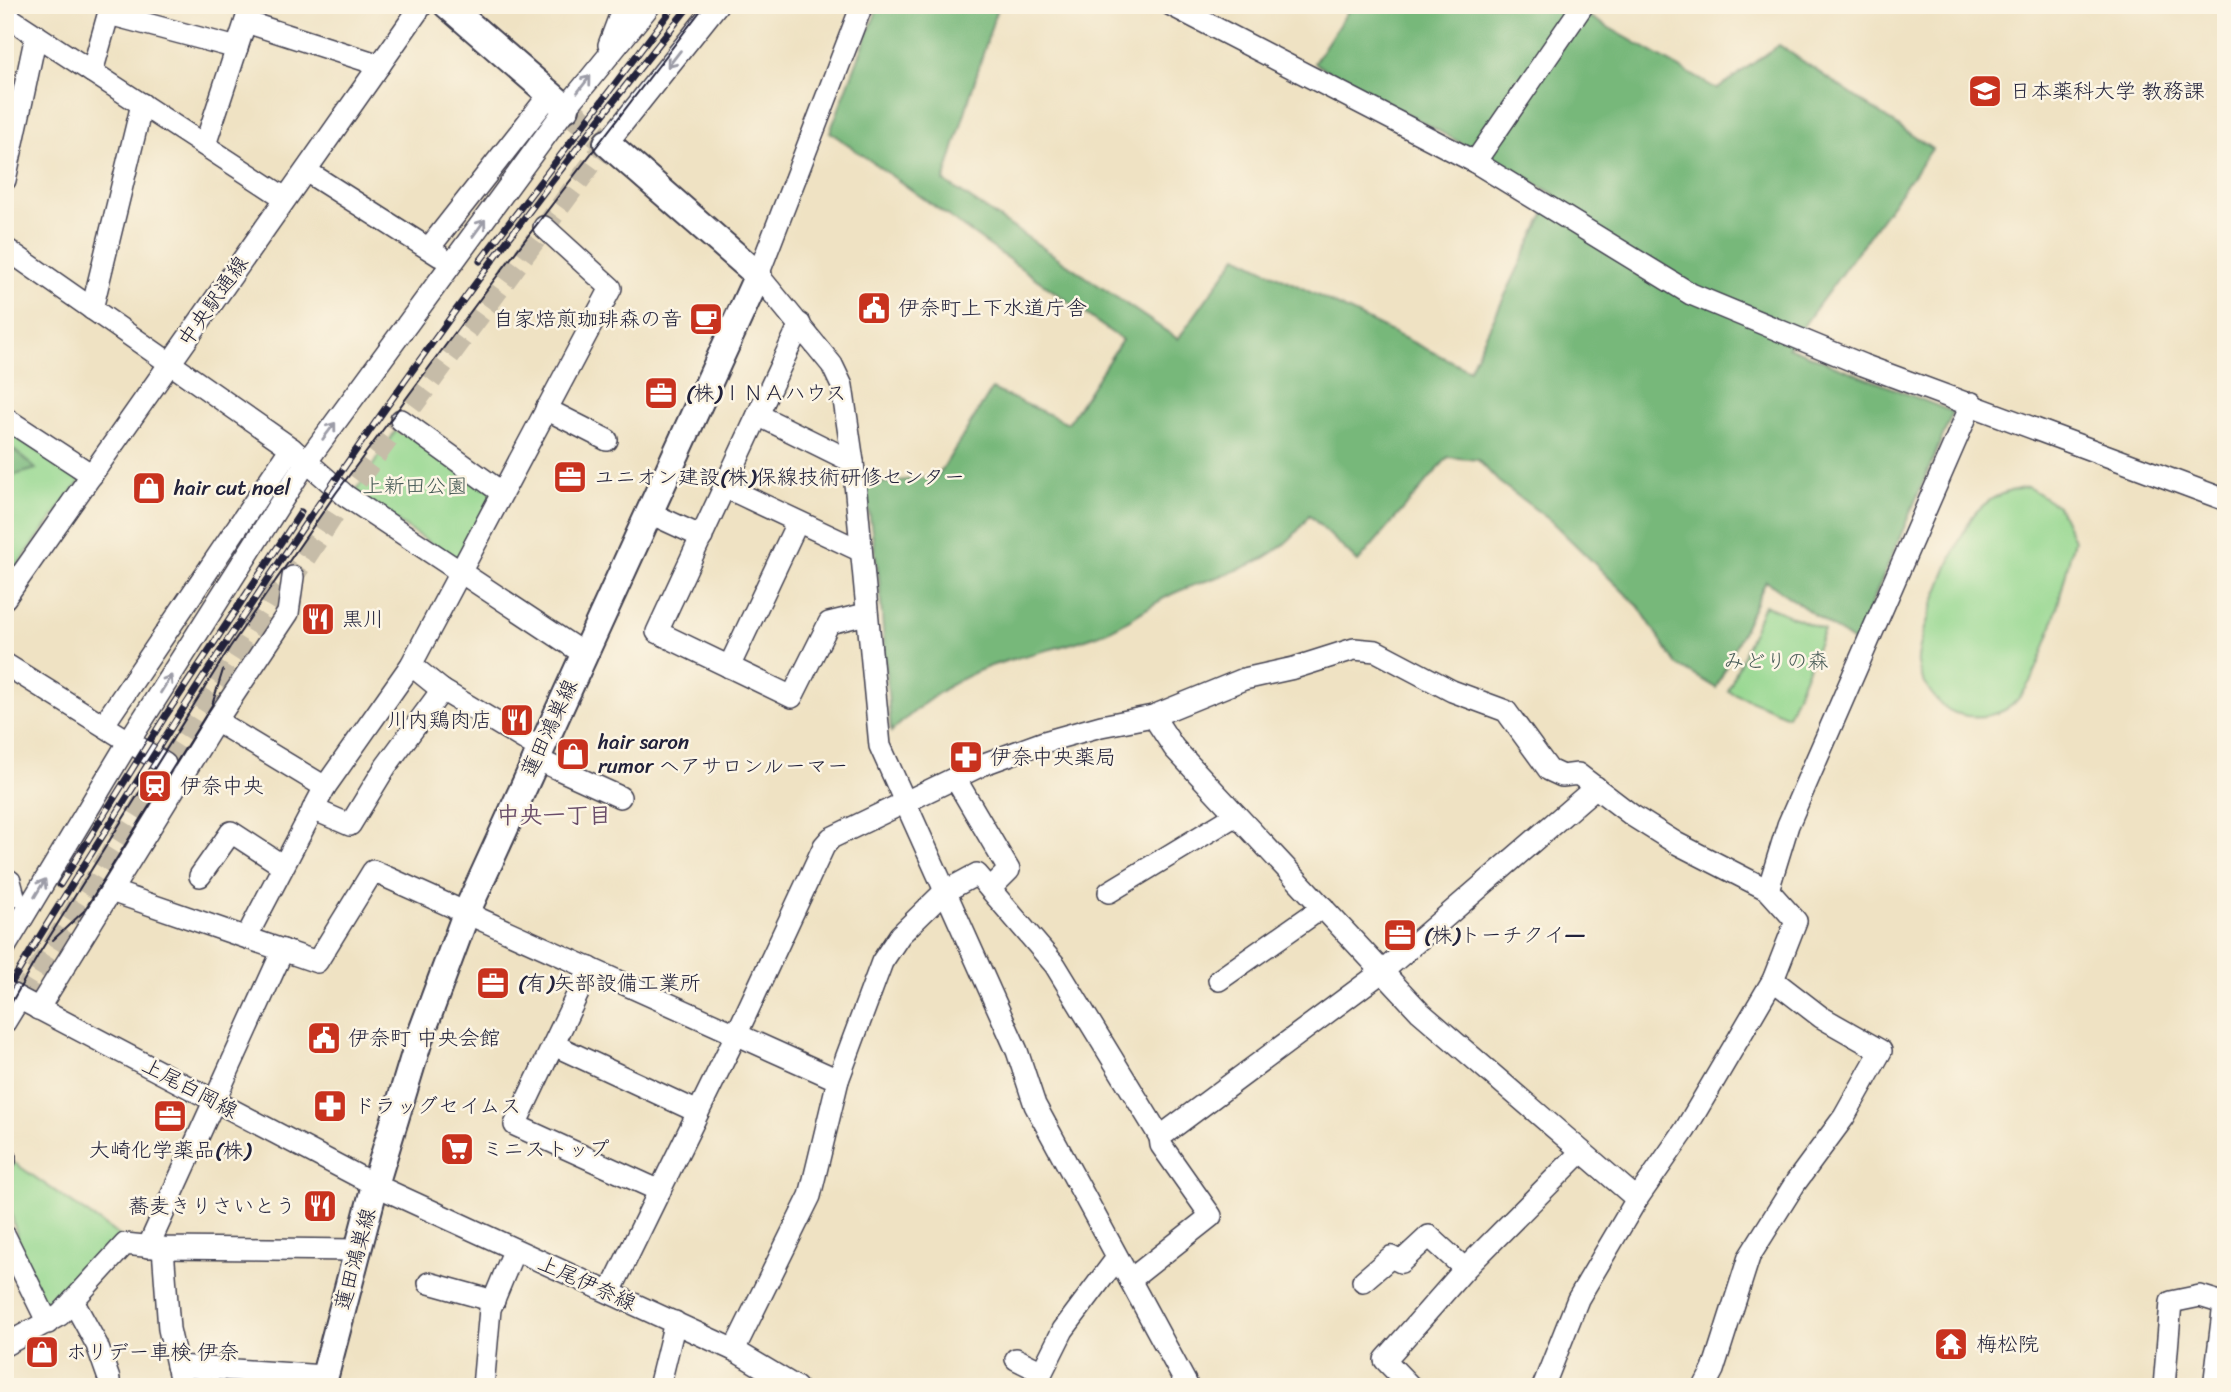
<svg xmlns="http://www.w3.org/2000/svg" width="2231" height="1392" font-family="Sriracha,'Klee One',sans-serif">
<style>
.green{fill:#94d78f;stroke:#5b7c65;stroke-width:2}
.forest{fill:#77b87a;stroke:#4c6d5a;stroke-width:2}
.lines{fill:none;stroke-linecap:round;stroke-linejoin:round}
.minor-tunnel{stroke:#c6bca8;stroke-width:21;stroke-dasharray:21 10;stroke-linecap:butt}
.major-tunnel{stroke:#c6bca8;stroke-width:26;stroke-dasharray:26 13;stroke-linecap:butt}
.minor-casing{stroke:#413f4f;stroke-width:24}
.major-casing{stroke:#413f4f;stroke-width:30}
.minor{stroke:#fff;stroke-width:21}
.major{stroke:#fff;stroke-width:26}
.tram{stroke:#22223b;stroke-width:2}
.rail-casing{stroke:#22223b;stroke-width:7}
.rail{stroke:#fcf5e5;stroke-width:4.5;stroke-dasharray:13;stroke-linecap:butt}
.oneway{stroke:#9c9ca7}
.labels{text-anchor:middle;stroke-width:5;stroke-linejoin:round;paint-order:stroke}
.poi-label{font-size:21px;fill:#22223b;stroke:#fcf5e5;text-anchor:start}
.street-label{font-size:21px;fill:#22223b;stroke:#fcf5e5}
.park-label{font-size:21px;fill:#445854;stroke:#fcf5e5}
.neighbourhood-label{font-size:23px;font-weight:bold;fill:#6a4d69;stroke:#fcf5e5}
</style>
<rect width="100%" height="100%" fill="#fcf5e5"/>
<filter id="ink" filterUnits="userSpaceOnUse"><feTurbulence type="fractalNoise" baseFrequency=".0143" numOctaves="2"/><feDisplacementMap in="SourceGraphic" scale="14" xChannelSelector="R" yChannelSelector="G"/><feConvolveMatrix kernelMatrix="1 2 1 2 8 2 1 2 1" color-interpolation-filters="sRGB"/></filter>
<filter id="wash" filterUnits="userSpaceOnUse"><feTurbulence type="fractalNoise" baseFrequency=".00686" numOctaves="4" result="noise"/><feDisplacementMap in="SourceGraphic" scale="28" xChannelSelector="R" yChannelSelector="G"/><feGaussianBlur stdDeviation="1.57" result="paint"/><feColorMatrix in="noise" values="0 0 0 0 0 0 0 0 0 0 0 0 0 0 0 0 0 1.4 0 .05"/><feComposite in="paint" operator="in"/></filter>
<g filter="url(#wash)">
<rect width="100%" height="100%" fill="#efe2c3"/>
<g class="green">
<polygon points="398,427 495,493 457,560 354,494"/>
<polygon points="5,428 81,480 5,582"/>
<path d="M2028 487 2058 506 2074 540C2063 582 2047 667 2018 699 2003 717 1976 720 1955 713 1938 707 1920 681 1918 663 1915 642 1961 527 1977 511 1993 495 2007 491 2028 487Z"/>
<polygon points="1764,605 1824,630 1788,716 1728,691"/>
<path d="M13 1162 121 1237 54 1309 47 1308C26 1266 0 1209 13 1162Z"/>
</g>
<g class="forest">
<path d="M879 5H998L944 181 1178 339 1237 256 1469 370 1554 194 1314 63 1352 5H1569L1717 89 1779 45 1932 149 1788 347 1953 412 1855 643 1766 581 1716 688 1676 664 1639 607 1551 521 1499 482 1478 460 1448 457 1358 562 1309 515C1278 566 1230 570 1179 591 1153 601 1133 621 1105 632 1067 648 1026 653 988 667 950 681 920 705 891 732L879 578 865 485 938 476 992 389 1068 423 1122 340 830 132Z"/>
<polygon points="5,442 36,469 5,478"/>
</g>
</g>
<g filter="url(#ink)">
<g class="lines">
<polyline class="minor-tunnel" points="19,999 274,594 293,577 346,496 607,143"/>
<polyline class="major-tunnel" points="566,108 607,143"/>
<g class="minor-casing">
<g id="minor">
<polyline points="862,5 758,275 832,365 842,386 853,462 880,746 1017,1051 1035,1105 1188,1387"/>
<polyline points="1171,5 1475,162 1691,294 1863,365 2226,500"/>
<polyline points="109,14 237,48"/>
<polyline points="5,15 285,198"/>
<polyline points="246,22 380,65"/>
<polyline points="609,45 624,5"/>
<polyline points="92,72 111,5"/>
<polyline points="607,143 717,5"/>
<polyline points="205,145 251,5"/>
<polyline points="1475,162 1583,5"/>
<polyline points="306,171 440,256"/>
<polyline points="5,180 36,35"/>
<polyline points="5,248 291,448 346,496 584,654"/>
<polyline points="429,248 550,94"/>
<polyline points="92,309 142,104"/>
<polyline points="800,324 657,632 792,697 829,623 866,614"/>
<polyline points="546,409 607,440"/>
<polyline points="758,415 853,462"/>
<polyline points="5,418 92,475"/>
<polyline points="401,420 501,492"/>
<polyline points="725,487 861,551"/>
<polyline points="650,513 702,537"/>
<polyline points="5,598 422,5"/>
<polyline points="5,664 165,764"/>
<polyline points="411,665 442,690 539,748"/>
<polyline points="729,667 797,523"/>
<polyline points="1153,716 1174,748 1420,1012 1637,1199"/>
<polyline points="216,721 325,787"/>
<polyline points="104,724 291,448"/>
<polyline points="534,758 620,797"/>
<polyline points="955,778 1009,870 990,889"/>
<polyline points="313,809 350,825 386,766 442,690"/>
<polyline points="200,876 231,832 283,866"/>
<polyline points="5,878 10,881 14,896"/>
<polyline points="1768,890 1788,825 1972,403"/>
<polyline points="111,891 317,962 373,871 838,1080"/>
<polyline points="1109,892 1236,815"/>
<polyline points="247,936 325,787 411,665 611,288 544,227"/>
<polyline points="5,947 129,741 307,461 566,108 650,5"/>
<polyline points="590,968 515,1125 660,1191"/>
<polyline points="1219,980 1323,907"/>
<polyline points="5,991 375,1185 734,1350 796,1387"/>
<polyline points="38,1009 216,721 288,613 293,577"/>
<polyline points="5,1022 19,999"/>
<polyline points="554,1045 698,1112"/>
<polyline points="5,1157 5,1160"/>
<polyline points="5,1236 48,1323"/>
<polyline points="148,1247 283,950"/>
<polyline points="163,1248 169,1329 182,1387"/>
<polyline points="1130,1280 1211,1216 1161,1145 1160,1137 1383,971 1596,787"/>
<polyline points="1363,1281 1391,1257 1401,1262 1429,1236 1465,1269"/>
<polyline points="429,1283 494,1301"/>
<polyline points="610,1292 737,1033 824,846 831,838 984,764 1044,742 1101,726 1153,716 1244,679 1294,668 1354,649 1376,651 1452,691 1506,711 1549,770 1562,776 1578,774 1633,816 1676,843 1768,890 1796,921 1773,980 1685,1130 1637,1199 1578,1299 1543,1387"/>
<polyline points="73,1301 97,1345 109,1379"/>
<polyline points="5,1345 60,1315 125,1244 163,1248 357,1250"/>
<polyline points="734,1350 810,1196 838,1080 882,962 900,935 944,892 977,874 1055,965 1160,1137"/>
<polyline points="1016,1359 1042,1372 1063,1330 1117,1258"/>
<polyline points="177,1366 324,1376"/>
<polyline points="483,1387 490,1309 514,1251"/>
<polyline points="659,1387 675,1322"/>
<polyline points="1411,1387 1385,1360 1465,1269 1581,1152"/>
<polyline points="1704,1387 1713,1370 1749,1257 1796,1182 1844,1117 1881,1051 1821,1017 1773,980"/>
<polyline points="2164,1387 2171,1302 2200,1296 2226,1304"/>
<polyline points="2214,1387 2224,1304"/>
</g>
</g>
<g class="major-casing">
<g id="major">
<polyline points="447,5 566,108"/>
<polyline points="322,1387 375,1185 420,1037 467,911 758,275 607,143"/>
</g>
</g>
<use href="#minor" class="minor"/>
<use href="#major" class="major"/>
<g class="tram">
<polyline points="53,940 84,911 212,705 223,670"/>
<polyline points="5,1014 40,952 230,647 336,493 488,288 705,5"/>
</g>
<g class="rail-casing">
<g id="rail">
<polyline points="480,261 675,5"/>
<polyline points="60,885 166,715 301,512"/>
<path d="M5 994C47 922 92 853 136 783 305 513 490 253 690 5"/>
</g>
</g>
<use href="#rail" class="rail"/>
</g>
<defs><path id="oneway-shaft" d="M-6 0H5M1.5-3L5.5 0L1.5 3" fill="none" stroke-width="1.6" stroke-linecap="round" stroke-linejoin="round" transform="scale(1.75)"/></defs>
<g class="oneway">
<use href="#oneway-shaft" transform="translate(674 59) rotate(128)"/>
<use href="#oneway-shaft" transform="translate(584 84) rotate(-52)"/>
<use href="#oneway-shaft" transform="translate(479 228) rotate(-54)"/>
<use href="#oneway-shaft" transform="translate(329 431) rotate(-53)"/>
<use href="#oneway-shaft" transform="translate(166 684) rotate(-58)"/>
<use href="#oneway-shaft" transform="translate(40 888) rotate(-59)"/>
</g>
</g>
<defs>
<g id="university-square" transform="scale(1.75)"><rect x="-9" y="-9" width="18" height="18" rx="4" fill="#c8321e" stroke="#fcf5e5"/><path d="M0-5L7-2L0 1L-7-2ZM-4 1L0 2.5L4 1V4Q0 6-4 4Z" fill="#fff"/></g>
<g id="civic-square" transform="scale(1.75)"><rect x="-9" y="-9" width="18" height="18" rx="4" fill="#c8321e" stroke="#fcf5e5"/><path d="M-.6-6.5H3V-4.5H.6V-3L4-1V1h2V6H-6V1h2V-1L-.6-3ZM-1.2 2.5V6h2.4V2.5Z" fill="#fff"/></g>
<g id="cafe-square" transform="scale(1.75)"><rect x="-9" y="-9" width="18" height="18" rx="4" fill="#c8321e" stroke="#fcf5e5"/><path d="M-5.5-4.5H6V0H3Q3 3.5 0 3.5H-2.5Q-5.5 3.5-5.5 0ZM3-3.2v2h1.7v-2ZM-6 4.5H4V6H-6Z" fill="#fff"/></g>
<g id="office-square" transform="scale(1.75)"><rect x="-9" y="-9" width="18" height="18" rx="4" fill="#c8321e" stroke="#fcf5e5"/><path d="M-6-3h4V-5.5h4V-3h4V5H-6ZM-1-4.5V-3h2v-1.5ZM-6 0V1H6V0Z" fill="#fff"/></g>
<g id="shop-square" transform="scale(1.75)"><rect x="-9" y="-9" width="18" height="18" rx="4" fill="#c8321e" stroke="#fcf5e5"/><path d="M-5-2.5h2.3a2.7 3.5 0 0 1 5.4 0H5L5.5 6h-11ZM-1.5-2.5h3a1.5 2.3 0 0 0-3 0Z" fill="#fff"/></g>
<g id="restaurant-square" transform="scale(1.75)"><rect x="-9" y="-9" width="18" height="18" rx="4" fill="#c8321e" stroke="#fcf5e5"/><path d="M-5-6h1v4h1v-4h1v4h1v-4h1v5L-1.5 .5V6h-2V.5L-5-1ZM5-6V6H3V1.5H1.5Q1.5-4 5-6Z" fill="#fff"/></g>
<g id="pharmacy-square" transform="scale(1.75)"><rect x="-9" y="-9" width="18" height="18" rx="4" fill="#c8321e" stroke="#fcf5e5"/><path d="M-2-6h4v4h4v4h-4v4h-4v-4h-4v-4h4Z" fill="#fff"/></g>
<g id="station-square" transform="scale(1.75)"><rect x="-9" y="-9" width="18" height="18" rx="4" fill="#c8321e" stroke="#fcf5e5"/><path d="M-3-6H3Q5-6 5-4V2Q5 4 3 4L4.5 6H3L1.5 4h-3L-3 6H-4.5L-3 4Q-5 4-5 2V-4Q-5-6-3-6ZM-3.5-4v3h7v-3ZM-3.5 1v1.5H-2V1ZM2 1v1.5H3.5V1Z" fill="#fff"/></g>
<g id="supermarket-square" transform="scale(1.75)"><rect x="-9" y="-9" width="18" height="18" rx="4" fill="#c8321e" stroke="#fcf5e5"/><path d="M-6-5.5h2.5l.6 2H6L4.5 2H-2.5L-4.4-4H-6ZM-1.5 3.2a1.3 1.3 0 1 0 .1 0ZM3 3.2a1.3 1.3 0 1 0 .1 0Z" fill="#fff"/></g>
<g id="temple-square" transform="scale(1.75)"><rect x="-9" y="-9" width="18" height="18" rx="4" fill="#c8321e" stroke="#fcf5e5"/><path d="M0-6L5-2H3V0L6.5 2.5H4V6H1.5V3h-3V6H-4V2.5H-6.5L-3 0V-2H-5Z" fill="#fff"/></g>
</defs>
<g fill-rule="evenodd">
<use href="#university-square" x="1985" y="91"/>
<use href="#civic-square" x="874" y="308"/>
<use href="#cafe-square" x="706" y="319"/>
<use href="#office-square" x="661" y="393"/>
<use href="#office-square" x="570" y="477"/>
<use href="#shop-square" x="149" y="488"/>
<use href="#restaurant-square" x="318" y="619"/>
<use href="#restaurant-square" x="517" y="720"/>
<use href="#shop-square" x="573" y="754"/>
<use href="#pharmacy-square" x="966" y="757"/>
<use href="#station-square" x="155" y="786"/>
<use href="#office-square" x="1400" y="935"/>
<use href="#office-square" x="493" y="983"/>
<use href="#civic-square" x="324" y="1038"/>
<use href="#pharmacy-square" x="330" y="1106"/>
<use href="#office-square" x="170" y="1116"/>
<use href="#supermarket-square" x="457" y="1149"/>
<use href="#restaurant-square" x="320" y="1206"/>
<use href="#temple-square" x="1951" y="1344"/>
<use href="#shop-square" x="42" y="1352"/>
</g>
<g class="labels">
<g class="poi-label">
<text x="2010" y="98">日本薬科大学 教務課</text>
<text x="898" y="315">伊奈町上下水道庁舎</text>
<text x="682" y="326" text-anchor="end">自家焙煎珈琲森の音</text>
<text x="686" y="400">(株)ＩＮＡハウス</text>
<text x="594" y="484">ユニオン建設(株)保線技術研修センター</text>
<text x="174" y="495">hair cut noel</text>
<text x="342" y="626">黒川</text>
<text x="492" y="727" text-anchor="end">川内鶏肉店</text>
<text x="598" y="749">hair saron<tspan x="598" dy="24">rumor ヘアサロンルーマー</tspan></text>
<text x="990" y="764">伊奈中央薬局</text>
<text x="180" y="793">伊奈中央</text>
<text x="1424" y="942">(株)トーチクイ―</text>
<text x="518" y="990">(有)矢部設備工業所</text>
<text x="348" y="1045">伊奈町 中央会館</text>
<text x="354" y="1113">ドラッグセイムス</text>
<text x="482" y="1156">ミニストップ</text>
<text x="170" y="1157" text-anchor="middle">大崎化学薬品(株)</text>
<text x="296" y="1213" text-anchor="end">蕎麦きりさいとう</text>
<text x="1976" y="1351">梅松院</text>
<text x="66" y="1359">ホリデー車検 伊奈</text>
</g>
<g class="street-label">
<text transform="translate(213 301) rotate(-55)" y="7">中央駅通線</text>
<text transform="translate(549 728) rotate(-65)" y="7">蓮田鴻巣線</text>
<text transform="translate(190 1088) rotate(28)" y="7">上尾白岡線</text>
<text transform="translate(355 1259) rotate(-75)" y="7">蓮田鴻巣線</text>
<text transform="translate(587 1283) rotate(24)" y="7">上尾伊奈線</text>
</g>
<g class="park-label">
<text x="415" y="493">上新田公園</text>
<text x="1776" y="668">みどりの森</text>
</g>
<g class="neighbourhood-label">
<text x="554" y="823">中央一丁目</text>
</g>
</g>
<rect width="2231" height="1392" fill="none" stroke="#fcf5e5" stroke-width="28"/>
</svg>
